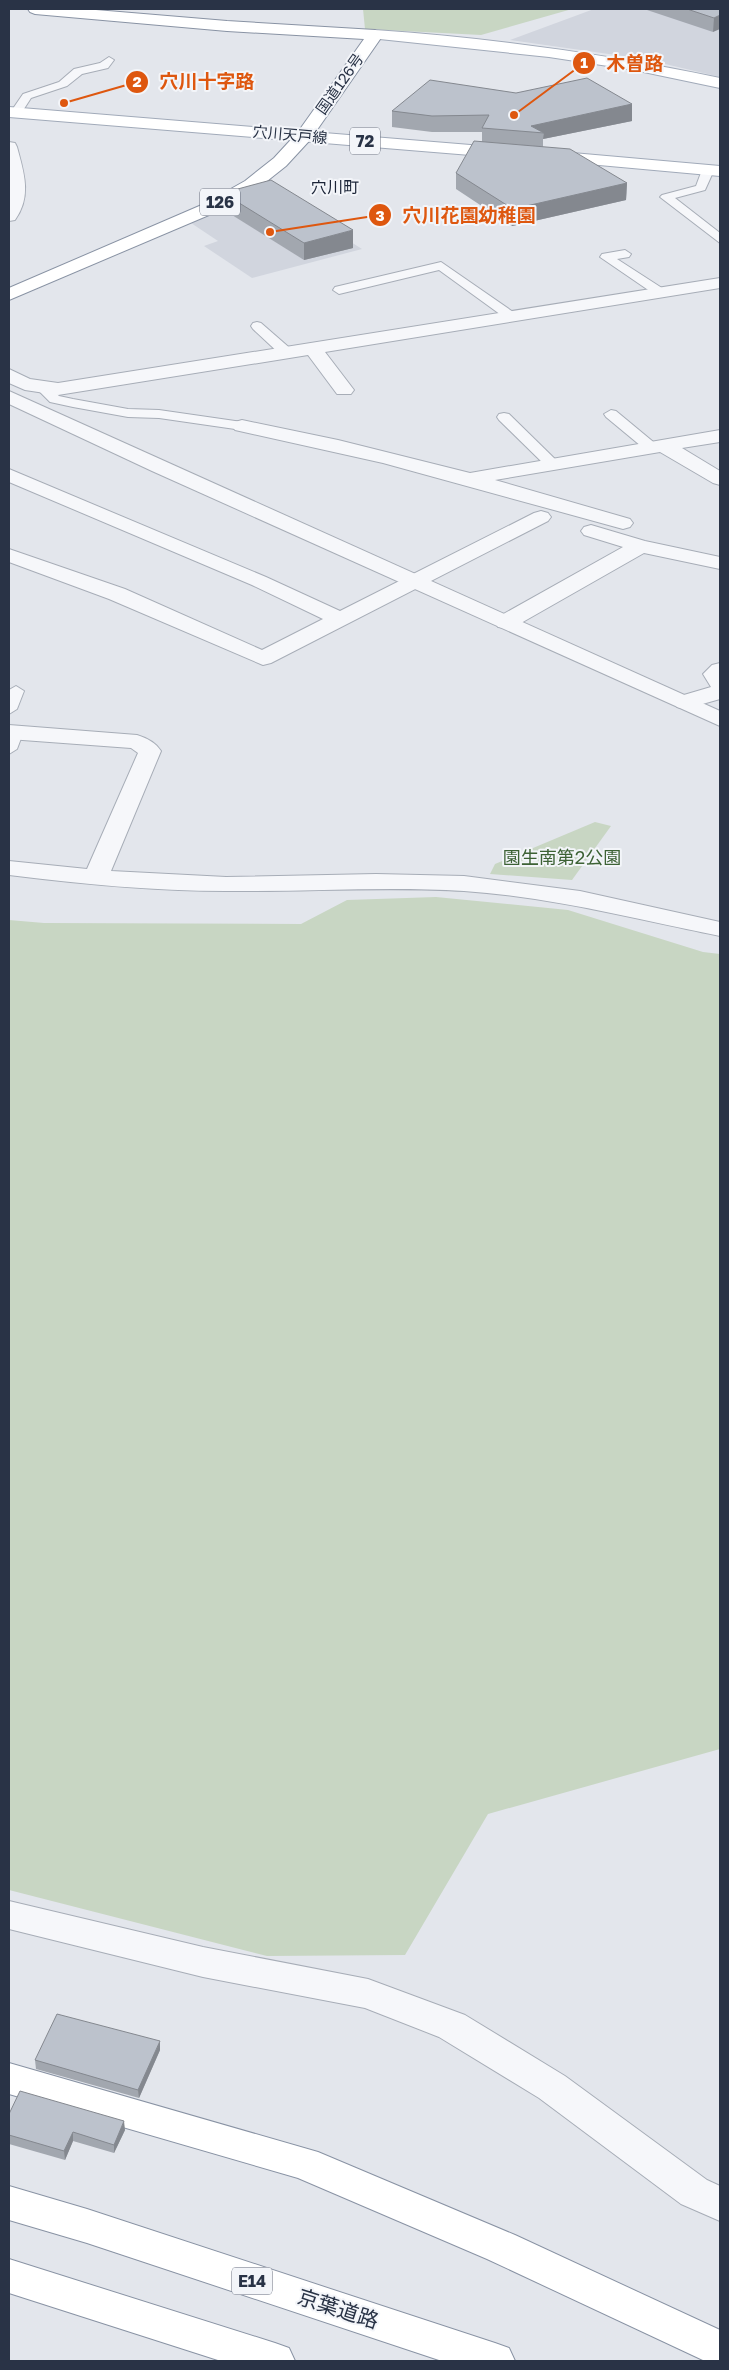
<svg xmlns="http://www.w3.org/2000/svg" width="729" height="2370" font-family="'Golos Text','Noto Sans JP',sans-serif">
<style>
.built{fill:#d1d5de}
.green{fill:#c8d6c3}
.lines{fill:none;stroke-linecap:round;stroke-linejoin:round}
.service-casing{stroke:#a7adb7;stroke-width:2}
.minor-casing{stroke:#a7adb7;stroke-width:2}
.tertiary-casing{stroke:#a7adb7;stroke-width:2}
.primary-casing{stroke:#a1aab9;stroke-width:2}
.trunk-casing{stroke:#8993a4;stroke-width:2}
.motorway-casing{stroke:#8993a4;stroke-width:2}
.service{fill:#f6f7fa;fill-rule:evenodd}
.minor{fill:#f6f7fa;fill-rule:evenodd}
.tertiary{fill:#f6f7fa;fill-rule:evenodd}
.primary{fill:#fff;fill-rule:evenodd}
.trunk{fill:#fff;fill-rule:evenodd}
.motorway{fill:#fff;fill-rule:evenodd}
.wall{fill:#a2a7af}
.shaded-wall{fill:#84888f}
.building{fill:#bcc2cc;stroke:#84888f}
.labels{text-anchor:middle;stroke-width:4;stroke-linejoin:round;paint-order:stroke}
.far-street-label{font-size:15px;fill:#293346;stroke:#f3f5f9}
.shield{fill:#f3f5f9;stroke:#666d7c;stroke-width:1}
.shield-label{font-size:16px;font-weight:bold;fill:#293346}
.far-neighbourhood-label{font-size:16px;fill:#1b2437;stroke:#f3f5f9}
.park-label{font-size:18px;fill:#3d6235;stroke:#f3f5f9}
.near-street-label{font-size:21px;fill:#293346;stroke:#f3f5f9}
.leader{fill:none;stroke:#de570f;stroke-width:2}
.callout-dot{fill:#de570f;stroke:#f3f5f9;stroke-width:2}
.mark-label{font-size:15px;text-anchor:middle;font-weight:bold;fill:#fff}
.callout-label{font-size:19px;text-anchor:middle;font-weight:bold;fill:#de570f;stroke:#f3f5f9;stroke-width:4;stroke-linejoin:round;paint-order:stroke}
</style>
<rect width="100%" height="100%" fill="#e3e6ec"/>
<g class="built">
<polygon points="594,9 720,9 720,77 644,59 510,40"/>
<polygon points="262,186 362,249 252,278 204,246 218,241 191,223 230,206"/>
</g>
<g class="green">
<polygon points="363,9 572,9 481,35 365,29"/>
<polygon points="595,822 611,826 572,880 490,874 495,864"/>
<polygon points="436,897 568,910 703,952 720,954 720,1749 488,1814 405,1955 267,1956 9,1890 9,920 44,923 301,924 347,900"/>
</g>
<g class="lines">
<g class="service-casing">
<g id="service">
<polygon points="109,57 114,60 108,68 82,74 67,86 31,98 20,115 12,115 10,113 23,94 59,82 74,69 100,63"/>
<polygon points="708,167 714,170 705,190 675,198 720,233 720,243 660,197 662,195 696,186 702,170"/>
<polygon points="625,250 631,254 629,257 617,259 665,290 667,293 665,296 657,296 600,257 602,254"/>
<polygon points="441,262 516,314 518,317 516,320 508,320 439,270 339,294 333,290 335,287"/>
<polygon points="257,322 261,323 292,350 293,353 292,356 282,356 253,329 251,326 253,323"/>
<polygon points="42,383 47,384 59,396 73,399 128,409 159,410 242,422 249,426 242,430 159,418 128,417 73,407 50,402 35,387"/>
<polygon points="611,410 616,411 657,445 659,448 657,451 647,451 606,417 604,414"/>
<polygon points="504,413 509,414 558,462 560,465 558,468 548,468 499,420 497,417 499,414"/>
<polygon points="16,686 24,691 17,709 9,714 9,690"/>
<polygon points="15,728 23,733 17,749 9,754 9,731"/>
</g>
</g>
<g class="minor-casing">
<g id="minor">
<polygon points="720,278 720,288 325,352 354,390 351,394 337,394 308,355 58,395 25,390 9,383 9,369 30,379 58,383"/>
<polygon points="242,420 338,440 470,473 720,430 720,442 682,448 720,471 720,485 713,483 660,452 495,480 630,519 633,523 630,527 623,529 383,463 235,430 232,426 235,422"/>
<polygon points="9,469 266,577 340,611 534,513 541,511 548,513 551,517 548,521 271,663 263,665 109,599 9,562 9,549 125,589 262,650 323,619 252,585 9,482"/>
<polygon points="591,525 645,541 720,557 720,569 644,553 514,627 506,628 498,627 495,622 498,617 623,547 584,535 581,531 584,527"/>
<polygon points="720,663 720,699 685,709 677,707 674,702 677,697 711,687 703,674 712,665"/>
<path d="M9 725 137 735C147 738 156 743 161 751L111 871 226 877 376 874 464 876 580 891 720 922V936C635 919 552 897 464 891 385 886 306 892 226 891 153 891 81 884 9 875V861L87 869 138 753 131 748 9 739Z"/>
<polygon points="9,1901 203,1947 368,1979 465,2015 565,2076 707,2180 720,2186 720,2221 681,2204 539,2098 439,2037 365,2008 203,1977 9,1929"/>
</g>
</g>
<g class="tertiary-casing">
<g id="tertiary">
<path d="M9 142 15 143 17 147C24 173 32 196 15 220L9 221Z"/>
<polygon points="9,391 720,711 720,726 152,471 9,404"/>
</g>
</g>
<g class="primary-casing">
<g id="primary">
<path d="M375 30C491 38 606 54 720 78V88L634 70 549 57 370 38 367 35 370 32Z"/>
<polygon points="9,107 507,148 513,149 515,153 513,157 507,158 9,117"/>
<polygon points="550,151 720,166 720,176 544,160 542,156 544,152"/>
</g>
</g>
<g class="trunk-casing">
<polygon id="trunk" points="28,9 84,9 227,21 375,30 383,35 310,140 286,166 257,189 216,212 9,300 9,288 204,204 245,181 274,158 298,132 364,39 227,31 35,14 30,12"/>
</g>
<g class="motorway-casing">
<g id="motorway">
<polygon points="9,2063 318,2152 515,2235 720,2330 720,2361 705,2361 487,2259 298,2178 9,2094"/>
<polygon points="9,2186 87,2209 495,2343 509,2348 515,2361 442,2361 87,2243 9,2220"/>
<polygon points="9,2259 275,2343 289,2348 295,2361 221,2361 9,2293"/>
</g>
</g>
<use href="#service" class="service"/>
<use href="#minor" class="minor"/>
<use href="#tertiary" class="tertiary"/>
<use href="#primary" class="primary"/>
<use href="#trunk" class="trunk"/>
<use href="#motorway" class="motorway"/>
</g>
<g class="wall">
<polygon points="647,9 720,9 713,32 647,10"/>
<polygon points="516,93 632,104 632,121 543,139 543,147 627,183 626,200 512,226 456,189 456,173 482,141 482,132 432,132 392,127 392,111"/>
<polygon points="223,193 353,248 304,260 224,210"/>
<polygon points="160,2050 139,2098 36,2069 35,2060"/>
<polygon points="9,2114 125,2130 114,2153 73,2141 65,2160 9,2144"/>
</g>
<g class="shaded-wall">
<polygon points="720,15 720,29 713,32 714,18"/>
<polygon points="632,104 632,121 543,139 544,133 531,126"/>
<polygon points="627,183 626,200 512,226 513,209"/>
<polygon points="353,230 353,248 304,260 304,243"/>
<polygon points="160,2041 160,2050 139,2098 138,2090"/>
<polygon points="124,2121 125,2130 114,2153 114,2145"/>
<polygon points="73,2132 73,2141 65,2160 64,2151"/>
</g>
<g class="building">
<polygon points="687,9 720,9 720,15 714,18"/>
<polygon points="587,78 632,104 531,126 544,133 482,128 489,115 432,116 392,111 430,80 516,93"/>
<polygon points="474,141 570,149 627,183 513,209 456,173"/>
<polygon points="271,180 353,230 304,243 223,193"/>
<polygon points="57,2014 160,2041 138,2090 35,2060"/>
<polygon points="20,2091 124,2121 114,2145 73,2132 64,2151 9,2135 9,2114"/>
</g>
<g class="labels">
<g class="far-street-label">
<text transform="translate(340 84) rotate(-55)" y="5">国道126号</text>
<text transform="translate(290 135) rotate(5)" y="5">穴川天戸線</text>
</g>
<g class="shield">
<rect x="350" y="127.5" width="30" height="27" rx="4"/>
<rect x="200" y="188.5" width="40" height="27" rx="4"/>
<rect x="232" y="2267.5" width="40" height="27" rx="4"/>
</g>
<g class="shield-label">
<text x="365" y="147">72</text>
<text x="220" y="208">126</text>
<text x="252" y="2287">E14</text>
</g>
<g class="far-neighbourhood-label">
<text x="335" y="193">穴川町</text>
</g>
<g class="park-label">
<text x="562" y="864">園生南第2公園</text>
</g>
<g class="near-street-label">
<text transform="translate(338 2309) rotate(18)" y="7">京葉道路</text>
</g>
</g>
<path class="leader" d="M514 115L584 63M64 103L137 82M270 232L380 215"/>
<g class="callout-dot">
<circle cx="514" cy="115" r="5"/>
<circle cx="64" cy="103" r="5"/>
<circle cx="270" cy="232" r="5"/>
<circle cx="584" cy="63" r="12"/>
<circle cx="137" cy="82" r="12"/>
<circle cx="380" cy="215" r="12"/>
</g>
<g class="mark-label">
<text x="584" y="68">1</text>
<text x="137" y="87">2</text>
<text x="380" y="221">3</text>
</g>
<g class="callout-label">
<text x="635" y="70">木曽路</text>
<text x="207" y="88">穴川十字路</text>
<text x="469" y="222">穴川花園幼稚園</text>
</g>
<rect width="729" height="2370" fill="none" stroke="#293346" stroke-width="20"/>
</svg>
